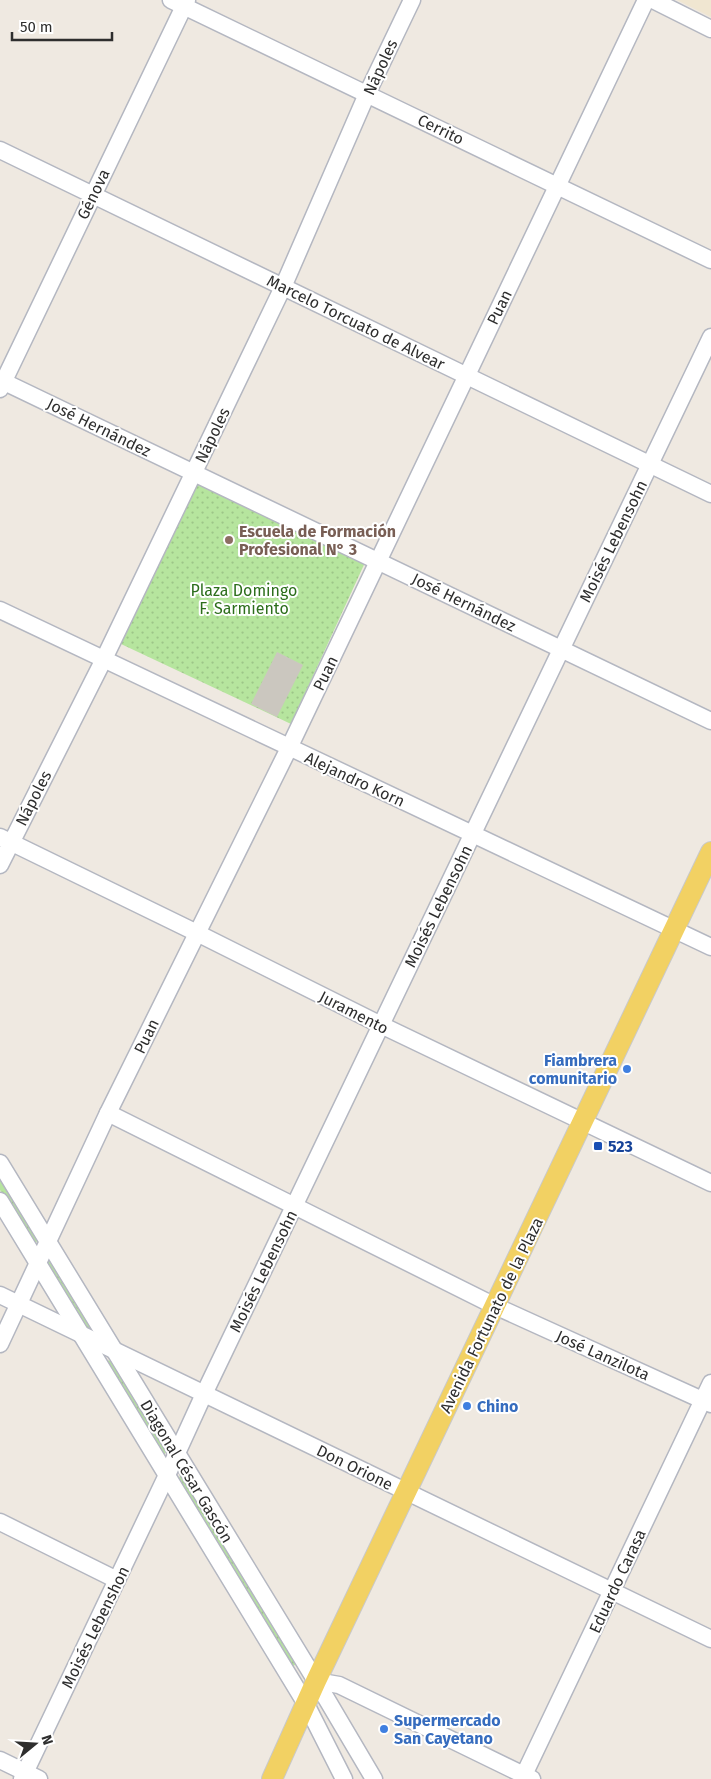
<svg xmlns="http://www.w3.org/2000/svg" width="711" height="1779" font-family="'Fira Sans',sans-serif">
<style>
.education{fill:#f0e6d1}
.grass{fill:url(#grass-dots)}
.building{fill:#cbc7bf}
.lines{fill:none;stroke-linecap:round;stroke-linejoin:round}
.minor-casing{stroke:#b4b7c1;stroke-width:19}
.major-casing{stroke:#c9c9c9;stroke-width:22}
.minor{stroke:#fff;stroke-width:16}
.major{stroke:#f2d163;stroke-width:20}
.education-dot{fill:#8d6e63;stroke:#fff;stroke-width:2}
.shop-dot{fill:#3f7fe0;stroke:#fff;stroke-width:2}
.transit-dot{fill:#1a4fb4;stroke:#fff;stroke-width:2}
.labels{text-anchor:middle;stroke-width:4;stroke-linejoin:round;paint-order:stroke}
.street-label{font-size:16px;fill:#2e2e2e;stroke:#fff}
.education-label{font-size:16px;font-weight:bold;fill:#785e54;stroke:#fff;text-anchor:start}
.park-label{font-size:16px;fill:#2c6e1b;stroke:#fff}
.shop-label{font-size:16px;font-weight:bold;fill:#366cbe;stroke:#fff;text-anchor:start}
.transit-label{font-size:16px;font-weight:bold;fill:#164399;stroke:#fff;text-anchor:start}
</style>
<defs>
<pattern id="grass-dots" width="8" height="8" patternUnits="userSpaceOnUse" patternTransform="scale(1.25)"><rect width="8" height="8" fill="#b6e59e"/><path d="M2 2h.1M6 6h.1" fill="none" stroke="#9dc588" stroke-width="1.8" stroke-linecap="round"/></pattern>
</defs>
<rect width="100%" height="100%" fill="#efe9e1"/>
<polygon class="education" points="677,0 711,0 711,17"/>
<g class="grass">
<polygon points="199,476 368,556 291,724 121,644"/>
<polygon points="0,1173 39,1237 34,1247 0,1190"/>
<polygon points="50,1256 97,1332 81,1324 46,1266"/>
<polygon points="101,1357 116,1364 167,1449 163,1459"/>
<polygon points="182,1472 298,1663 290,1668 177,1482"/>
</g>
<polygon class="building" points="277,652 303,665 277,717 251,704"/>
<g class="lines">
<g class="minor-casing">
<g id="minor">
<polyline points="171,0 711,260"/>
<polyline points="653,0 711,29"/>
<polyline points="0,150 711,494"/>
<polyline points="0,380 711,721"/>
<polyline points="0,389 187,0"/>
<polyline points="0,610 711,947"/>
<polyline points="0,837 197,933 381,1025 711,1183"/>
<polyline points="0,865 104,659 283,287 367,94 412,0"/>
<polyline points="108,1113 495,1306 711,1404"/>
<polyline points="0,1163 316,1681 374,1779"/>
<polyline points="0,1201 306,1704 344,1779"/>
<polyline points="0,1295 711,1639"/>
<polyline points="0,1344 108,1113 289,748 646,0"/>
<polyline points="0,1522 117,1580"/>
<polyline points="316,1681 339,1685 532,1779"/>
<polyline points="0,1760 39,1779"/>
<polyline points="22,1779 167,1475 204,1394 711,337"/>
<polyline points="522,1779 711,1383"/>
</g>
</g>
<g class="major-casing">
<polyline id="major" points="272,1779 316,1681 711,852"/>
</g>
<use href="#minor" class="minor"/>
<use href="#major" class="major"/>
</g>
<circle class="education-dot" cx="229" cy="540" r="5"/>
<g class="shop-dot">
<circle cx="627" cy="1069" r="5"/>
<circle cx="467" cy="1406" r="5"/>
<circle cx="384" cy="1729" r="5"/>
</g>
<rect class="transit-dot" x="593" y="1141" width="10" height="10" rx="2.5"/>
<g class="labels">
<g class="street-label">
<text transform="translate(380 67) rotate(-65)" y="6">Nápoles</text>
<text transform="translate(441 129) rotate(26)" y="6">Cerrito</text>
<text transform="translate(93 194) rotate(-64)" y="6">Génova</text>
<text transform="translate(499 307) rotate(-64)" y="6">Puan</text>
<text transform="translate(356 322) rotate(26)" y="6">Marcelo Torcuato de Alvear</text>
<text transform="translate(99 427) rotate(26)" y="6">José Hernández</text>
<text transform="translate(212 435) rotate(-64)" y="6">Nápoles</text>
<text transform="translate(613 541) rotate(-64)" y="6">Moisés Lebensohn</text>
<text transform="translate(464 602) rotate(26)" y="6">José Hernández</text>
<text transform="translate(325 673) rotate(-64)" y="6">Puan</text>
<text transform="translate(355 779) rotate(25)" y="6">Alejandro Korn</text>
<text transform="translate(33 798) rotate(-63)" y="6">Nápoles</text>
<text transform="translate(438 906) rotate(-64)" y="6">Moisés Lebensohn</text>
<text transform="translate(354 1012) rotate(27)" y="6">Juramento</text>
<text transform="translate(146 1036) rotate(-64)" y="6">Puan</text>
<text transform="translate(263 1271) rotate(-64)" y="6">Moisés Lebensohn</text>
<text transform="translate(491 1315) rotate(-64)" y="6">Avenida Fortunato de la Plaza</text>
<text transform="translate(603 1355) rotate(24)" y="6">José Lanzilota</text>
<text transform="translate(355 1467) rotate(26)" y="6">Don Orione</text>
<text transform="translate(187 1471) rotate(59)" y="6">Diagonal César Gascón</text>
<text transform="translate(617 1581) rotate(-65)" y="6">Eduardo Carasa</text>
<text transform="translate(95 1627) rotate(-64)" y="6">Moisés Lebenshon</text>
</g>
<g class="education-label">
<text x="239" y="537">Escuela de Formación<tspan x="239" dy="18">Profesional N° 3</tspan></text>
</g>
<g class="park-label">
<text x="244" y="596">Plaza Domingo<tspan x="244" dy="18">F. Sarmiento</tspan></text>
</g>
<g class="shop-label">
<text x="617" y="1066" text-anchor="end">Fiambrera<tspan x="617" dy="18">comunitario</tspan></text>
<text x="477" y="1412">Chino</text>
<text x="394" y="1726">Supermercado<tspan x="394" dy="18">San Cayetano</tspan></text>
</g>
<g class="transit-label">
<text x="608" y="1152">523</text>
</g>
</g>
<g transform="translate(35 1744) rotate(72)" stroke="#ffffff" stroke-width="4" paint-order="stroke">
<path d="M0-4L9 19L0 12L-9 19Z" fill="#2e2e2e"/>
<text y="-8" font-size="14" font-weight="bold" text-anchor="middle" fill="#2e2e2e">N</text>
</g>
<path d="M12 32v8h100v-8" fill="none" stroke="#2e2e2e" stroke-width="2.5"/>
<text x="20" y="32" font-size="15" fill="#2e2e2e" stroke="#ffffff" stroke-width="4" paint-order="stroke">50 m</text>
</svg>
